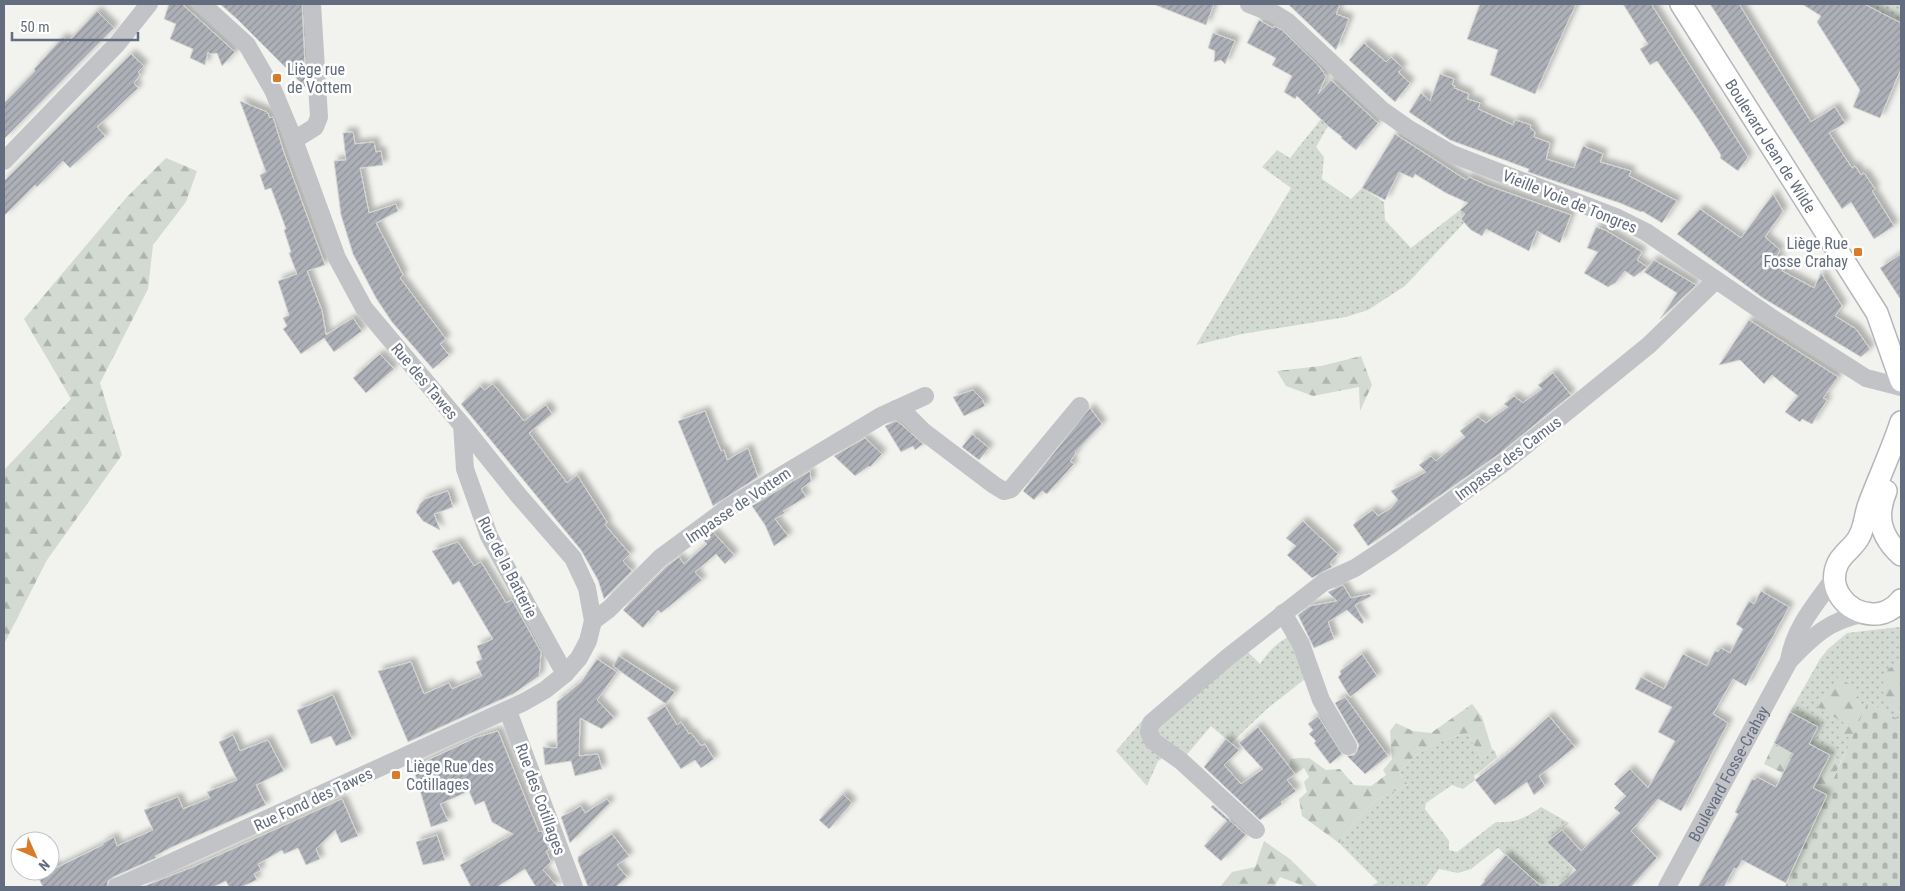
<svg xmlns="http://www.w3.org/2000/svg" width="1905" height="891" font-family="'Roboto Condensed',sans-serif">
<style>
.grass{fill:url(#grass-dots)}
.forest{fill:url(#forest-firs)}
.cemetery{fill:url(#cemetery-stones)}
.building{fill:url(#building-hatch);stroke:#d4d4d2;filter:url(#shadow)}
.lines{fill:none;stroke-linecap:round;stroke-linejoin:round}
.major-casing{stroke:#b4b6ba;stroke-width:24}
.minor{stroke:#c1c3c7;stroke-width:18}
.major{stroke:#fff;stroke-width:21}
.poi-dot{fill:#d87c2a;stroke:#fff;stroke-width:2}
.labels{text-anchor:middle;stroke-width:5;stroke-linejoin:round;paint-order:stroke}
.poi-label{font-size:16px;fill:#646d7f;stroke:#fff;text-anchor:start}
.street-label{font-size:16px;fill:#646d7f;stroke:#fff}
</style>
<defs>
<pattern id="grass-dots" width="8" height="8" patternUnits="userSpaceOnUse" patternTransform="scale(1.25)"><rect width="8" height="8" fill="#d2dad1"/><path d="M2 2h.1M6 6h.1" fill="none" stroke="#aeb5af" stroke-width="1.8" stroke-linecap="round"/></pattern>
<pattern id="forest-firs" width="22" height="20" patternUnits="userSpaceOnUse" patternTransform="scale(1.25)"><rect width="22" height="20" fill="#d2dad1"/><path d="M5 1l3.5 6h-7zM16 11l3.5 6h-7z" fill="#aeb5af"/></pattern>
<pattern id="cemetery-stones" width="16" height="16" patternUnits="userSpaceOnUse" patternTransform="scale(1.25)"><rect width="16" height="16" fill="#d2dad1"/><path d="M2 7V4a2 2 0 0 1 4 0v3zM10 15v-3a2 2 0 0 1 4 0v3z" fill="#aeb5af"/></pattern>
<pattern id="building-hatch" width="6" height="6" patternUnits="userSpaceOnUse" patternTransform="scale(1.25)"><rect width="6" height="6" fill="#adb1b7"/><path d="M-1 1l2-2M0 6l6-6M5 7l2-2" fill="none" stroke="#90949a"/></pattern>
<filter id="shadow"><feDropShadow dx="4.5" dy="-4.5" stdDeviation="2.5" flood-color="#0004"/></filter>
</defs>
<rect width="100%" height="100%" fill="#f2f3ef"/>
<g class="grass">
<polygon points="1864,4 1901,4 1901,23"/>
<polygon points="1321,119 1328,126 1316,147 1324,157 1322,179 1351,199 1362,188 1384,202 1385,220 1411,248 1460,210 1465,214 1461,219 1464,223 1405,286 1368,310 1346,317 1242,334 1196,345 1291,188 1262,167 1277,150 1290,158"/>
<polygon points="1899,627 1901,630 1901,663 1899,663 1893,708 1901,714 1901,721 1868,702 1865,709 1855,697 1841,733 1852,739 1841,761 1803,740 1806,733 1813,736 1818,727 1790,712 1820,659 1828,649 1847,633"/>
<path d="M1292 635 1310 675 1268 708 1231 743 1211 726 1184 758 1158 735 1159 722 1244 648 1260 664C1269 651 1277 642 1292 635Z"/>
<polygon points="1151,713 1163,758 1158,761 1147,786 1116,751 1140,723"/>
<path d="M1467 733 1482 759 1492 749 1495 751 1497 757 1474 776 1475 780 1463 789 1452 785 1426 803 1425 809 1449 841V850L1457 852 1496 822C1515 823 1526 818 1541 807L1569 823 1548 842 1573 868 1567 879 1557 887H1542L1498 848 1471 869 1458 873 1439 869 1426 887H1370L1378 882 1339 843 1353 824 1376 800 1408 785 1399 772 1416 755 1441 741Z"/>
</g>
<g class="forest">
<polygon points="166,158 197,171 186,202 153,245 148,289 100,383 122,455 47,560 4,644 4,470 71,399 24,319 126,198"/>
<polygon points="1361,356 1372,385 1360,411 1359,387 1313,396 1286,386 1277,371 1321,366"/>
<polygon points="1899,663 1901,663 1901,714 1893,708 1881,689 1888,669"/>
<polygon points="1838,677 1854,687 1855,697 1865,709 1852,739 1840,733 1844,723 1818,707"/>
<polygon points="1472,704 1482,717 1492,749 1482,759 1467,733 1441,741 1416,755 1399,772 1408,785 1376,800 1353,824 1339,843 1302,816 1299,799 1307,792 1304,782 1309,777 1304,768 1295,774 1289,767 1291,759 1309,758 1326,770 1340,769 1354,785 1371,786 1386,775 1383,770 1392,759 1390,731 1396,723 1413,731 1431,733"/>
<polygon points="1803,740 1823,752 1815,783 1830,755 1841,761 1827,795 1764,764 1774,743 1795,755"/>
<polygon points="1264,841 1290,859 1318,887 1306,887 1280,877 1274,887 1220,887 1232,872 1255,867"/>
</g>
<polygon class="cemetery" points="1868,702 1901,721 1901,887 1785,887"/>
<g class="building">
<polygon points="169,4 182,4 235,52 222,66 217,53 210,54 208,52 205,65 190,58 193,49 170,39 176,24 164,19"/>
<polygon points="220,4 302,4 306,88 237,19"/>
<polygon points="1153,4 1214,4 1206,25"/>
<polygon points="1288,4 1340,4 1336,14 1349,19 1336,50"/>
<polygon points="1480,4 1576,4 1535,94 1490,75 1498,50 1467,39"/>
<polygon points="1623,4 1651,4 1748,157 1738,171 1720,158 1721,155 1698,119 1657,61 1650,65 1640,49 1648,44"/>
<polygon points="1710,4 1739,4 1811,122 1835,107 1845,123 1829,133 1852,168 1855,166 1861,175 1864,173 1875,189 1872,191 1894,226 1874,239 1851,202 1842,209"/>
<polygon points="1802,4 1864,4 1901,23 1901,69 1880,118 1853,107 1860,90 1817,22 1821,16"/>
<polygon points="97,11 114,28 4,139 4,103 35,71 34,69 63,37 68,42"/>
<polygon points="1259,20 1273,28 1274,26 1282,30 1318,65 1326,76 1318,94 1331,80 1378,123 1356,150 1341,138 1342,137 1328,126 1297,96 1295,99 1284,92 1292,76 1272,65 1276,58 1247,43"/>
<polygon points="1213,33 1235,41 1225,64 1221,60 1214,62 1215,51 1208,48"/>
<polygon points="1364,43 1386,62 1391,57 1403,68 1398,72 1410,83 1395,102 1349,60"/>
<polygon points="131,54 144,66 138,72 140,75 134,83 138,88 97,127 105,136 70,168 63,161 37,187 35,185 4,216 4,181"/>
<polygon points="1440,74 1454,79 1452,85 1455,86 1454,88 1469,94 1467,99 1480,103 1478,109 1513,125 1515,120 1531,125 1530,128 1535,132 1534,137 1550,143 1546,159 1574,168 1583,146 1603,154 1600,162 1631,171 1629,176 1677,201 1662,223 1642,211 1641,212 1620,203 1528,172 1529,169 1450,140 1409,112 1421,93 1430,101"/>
<polygon points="240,101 267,112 270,118 273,117 283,150 325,265 307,271 322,311 326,335 353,318 362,331 334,352 324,338 301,354 283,329 287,326 283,318 289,315 278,281 297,274 289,253 291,252 284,230 286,229 271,188 265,190 260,175 266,172"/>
<polygon points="353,132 355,144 374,142 376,152 381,151 383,165 360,168 369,213 396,204 398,211 376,223 403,275 400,278 446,339 440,344 449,355 433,369 392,322 376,298 353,254 341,215 334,161 346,160 343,133"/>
<polygon points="1395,134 1466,180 1469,177 1486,185 1571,215 1560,243 1537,231 1529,251 1486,229 1482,236 1471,230 1461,219 1465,214 1460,210 1468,203 1446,193 1415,174 1413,178 1399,172 1385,200 1362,188"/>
<polygon points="1773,194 1783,211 1765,237 1780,250 1776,257 1781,259 1779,262 1784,266 1782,271 1814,288 1821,273 1842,306 1835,316 1856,329 1870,349 1861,357 1763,298 1677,234 1700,209 1741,238"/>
<polygon points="1596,227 1605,230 1642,252 1637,260 1647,267 1634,277 1625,271 1615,283 1608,287 1584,273 1598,252 1587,248"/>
<polygon points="1901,254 1901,300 1880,268"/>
<polygon points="1654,260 1696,285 1660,319 1677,293 1644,272"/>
<polygon points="1749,320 1838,377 1823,398 1827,400 1812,424 1802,419 1800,422 1785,412 1798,396 1772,375 1764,384 1740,360 1719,365"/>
<polygon points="380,354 394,369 366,393 353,378"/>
<polygon points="1553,373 1571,395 1499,454 1368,546 1353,525 1356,522 1373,510 1378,516 1390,509 1398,500 1391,491 1426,472 1419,465 1431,456 1436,461 1465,437 1460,431 1470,423 1478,417 1486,423 1508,407 1504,404 1514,396 1523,403 1542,389 1538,385"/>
<polygon points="493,384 524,421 546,405 552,414 529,433 567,483 577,475 607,522 605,525 630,554 623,561 632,571 604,599 598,580 581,550 461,404 480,386 485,390"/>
<polygon points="973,390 982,399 985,406 964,416 953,397"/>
<polygon points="1090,408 1102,424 1075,452 1076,453 1070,461 1074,464 1047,494 1042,491 1034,500 1023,491"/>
<polygon points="705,411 721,451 724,450 727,460 748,448 758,477 713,506 678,421"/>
<polygon points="896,421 901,424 923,444 915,450 913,446 901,452 885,426"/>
<polygon points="972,434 989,448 979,460 962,447"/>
<polygon points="865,438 882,454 870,467 869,466 855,476 834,456"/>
<polygon points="810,471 811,481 801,489 806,497 783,511 785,513 775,519 788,536 774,546 765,525 752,506"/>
<polygon points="448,491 453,507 434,514 440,530 423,521 416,512 420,504 425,499"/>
<polygon points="1303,521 1338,554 1330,563 1332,567 1312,578 1287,555 1296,546 1286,538"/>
<polygon points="713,532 734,555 725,564 716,554 695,572 702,580 661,613 658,610 643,628 623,610 667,566 679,557 684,564 707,544 704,541"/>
<polygon points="458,542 474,566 481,562 506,603 512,600 541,652 539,676 513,694 408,742 378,671 411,662 424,694 449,683 452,689 482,676 476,662 482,659 477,646 493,639 459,581 453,585 432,551"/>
<polygon points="1343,585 1351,598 1370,594 1371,596 1355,605 1364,622 1362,624 1347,610 1328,622 1334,639 1314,648 1298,615 1310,606 1337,601 1328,592"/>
<polygon points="1761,591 1789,607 1746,686 1733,679 1713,714 1728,723 1687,801 1681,811 1658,799 1631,831 1657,858 1631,887 1557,887 1576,870 1547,842 1562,830 1581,851 1620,813 1614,808 1626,796 1614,784 1630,769 1648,788 1675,741 1658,732 1672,707 1635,689 1641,677 1664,689 1683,654 1707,666 1715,651 1718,652 1721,648 1730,653 1743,629 1736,624 1749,601 1754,604"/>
<polygon points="1362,654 1377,676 1350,697 1338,677 1341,674 1340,671"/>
<polygon points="619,656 675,692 666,704 613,666"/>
<polygon points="597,659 617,672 597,700 614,718 602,729 580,718 579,756 598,754 602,769 575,776 571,761 545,765 543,747 557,748 557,702 581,682"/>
<polygon points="333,695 352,739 336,746 331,736 311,744 297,710"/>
<polygon points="1345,697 1388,756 1365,774 1347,756 1354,755 1357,751 1359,745 1335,703"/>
<polygon points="665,706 677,725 681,722 689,734 691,733 701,746 705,744 714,759 701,768 695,760 681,769 647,718"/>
<polygon points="1790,712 1818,727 1809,744 1830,755 1813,788 1827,795 1786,883 1742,860 1737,869 1734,868 1724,887 1698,887 1738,814 1735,812 1752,779 1755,780 1757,777 1776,787 1793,754 1774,743"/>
<polygon points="1318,716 1342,754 1330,764 1314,743 1316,741 1309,734 1313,730 1308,724"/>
<polygon points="1549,716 1575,747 1539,776 1545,786 1534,795 1527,782 1495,805 1475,780 1511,751"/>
<polygon points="1258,727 1295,774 1287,780 1296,791 1281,802 1282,804 1260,820 1204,767 1226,739 1239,750 1224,765 1241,784 1263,769 1239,743"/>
<polygon points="498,731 539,832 542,831 548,847 549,850 546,851 551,862 543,870 558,887 536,887 525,869 497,887 471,887 460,865 513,834 492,822 484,801 475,805 469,791 440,804 448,821 431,827 413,767 475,738"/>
<polygon points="233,735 240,751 268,740 284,771 256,785 266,805 172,847 155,856 156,858 113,877 108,881 107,887 43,887 36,873 41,871 50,871 50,867 55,865 56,868 103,845 103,843 114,837 117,846 153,830 144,810 178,797 183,809 210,798 207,792 237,780 219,742"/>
<polygon points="843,794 852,803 829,829 819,820"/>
<polygon points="342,799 358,836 341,843 335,830 316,849 320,859 306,865 298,848 284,854 282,850 258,864 261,870 254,874 257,880 241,887 229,887 226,881 213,887 142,887 193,867"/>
<polygon points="607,799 610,803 570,843 561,817 581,806 585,813"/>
<polygon points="1213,805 1246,835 1221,861 1204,846 1227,821 1211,807"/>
<polygon points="612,834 629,856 617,865 627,877 616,887 588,887 578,861 578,857"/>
<polygon points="437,835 445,860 423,865 416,842"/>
<polygon points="1506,855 1542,887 1479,887 1485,881 1484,880"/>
</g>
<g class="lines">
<g class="major-casing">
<g id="major">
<path id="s2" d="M1681 4 1877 313 1901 381"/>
<path d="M1901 422C1892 450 1879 477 1869 504 1865 514 1865 527 1859 537 1854 547 1843 553 1838 563 1826 588 1847 613 1872 614 1883 615 1894 609 1901 600"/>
<path d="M1886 491C1875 517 1881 537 1901 555"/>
</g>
</g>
<g class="minor">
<polyline points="1249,4 1275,14 1288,22 1382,110 1409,129 1452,154 1618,218 1646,232 1772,318 1866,378 1901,387"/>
<polyline points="294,140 315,127 319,117 312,4"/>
<polyline points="4,161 117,44 149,4"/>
<polyline points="896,409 908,416 924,432 994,485 1004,491 1011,489 1080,406"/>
<polyline points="462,425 465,469 489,536 565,674"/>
<polyline points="1283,613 1301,644 1321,700 1348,746"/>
<polyline points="593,621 609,609 660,558 729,507 881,416 925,396"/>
<path d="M1789 660C1795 626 1816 604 1835 577"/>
<polyline points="508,711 574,887"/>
<polyline points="1256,830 1181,761 1153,741 1149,732 1151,723 1228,657 1324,582 1355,568 1390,545 1505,462 1649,345 1716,280"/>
<polyline points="117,887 524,702 545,690 565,674 579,658 588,641 593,621 587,588 573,558 519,496 462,425 364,308 337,258 294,140 273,90 247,45 202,4"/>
<path id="s1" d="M1667 887 1789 661C1812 637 1829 620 1863 614"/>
</g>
<use href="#major" class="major"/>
</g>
<g class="poi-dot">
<rect x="272" y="73" width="10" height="10" rx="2.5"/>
<rect x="1853" y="247" width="10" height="10" rx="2.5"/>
<rect x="391" y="770" width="10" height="10" rx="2.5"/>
</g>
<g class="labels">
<g class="poi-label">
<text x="287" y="75">Liège rue<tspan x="287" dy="18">de Vottem</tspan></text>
<text x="1848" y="249" text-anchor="end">Liège Rue<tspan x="1848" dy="18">Fosse Crahay</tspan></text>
<text x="406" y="772">Liège Rue des<tspan x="406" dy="18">Cotillages</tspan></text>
</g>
<g class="street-label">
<text dy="6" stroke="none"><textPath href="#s2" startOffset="168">Boulevard Jean de Wilde</textPath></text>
<text transform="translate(1570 201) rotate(22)" y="6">Vieille Voie de Tongres</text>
<text transform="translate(425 381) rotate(50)" y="6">Rue des Tawes</text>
<text transform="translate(1508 458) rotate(-37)" y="6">Impasse des Camus</text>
<text transform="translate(738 505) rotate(-34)" y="6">Impasse de Vottem</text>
<text transform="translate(508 567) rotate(63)" y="6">Rue de la Batterie</text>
<text dy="6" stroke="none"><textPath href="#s1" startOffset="129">Boulevard Fosse-Crahay</textPath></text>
<text transform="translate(313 799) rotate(-25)" y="6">Rue Fond des Tawes</text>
<text transform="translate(541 799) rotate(70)" y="6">Rue des Cotillages</text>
</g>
</g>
<rect width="1905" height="891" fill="none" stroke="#646d7f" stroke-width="10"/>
<g transform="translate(35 856) rotate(135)"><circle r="24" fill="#ffffff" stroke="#c1c5cc"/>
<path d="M0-4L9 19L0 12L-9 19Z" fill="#d87c2a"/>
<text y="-8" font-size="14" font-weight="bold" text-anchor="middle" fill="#646d7f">N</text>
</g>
<path d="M12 32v8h126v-8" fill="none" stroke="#646d7f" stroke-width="2.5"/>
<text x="20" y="32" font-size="15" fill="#646d7f" stroke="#ffffff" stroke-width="4" paint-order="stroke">50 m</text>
</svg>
